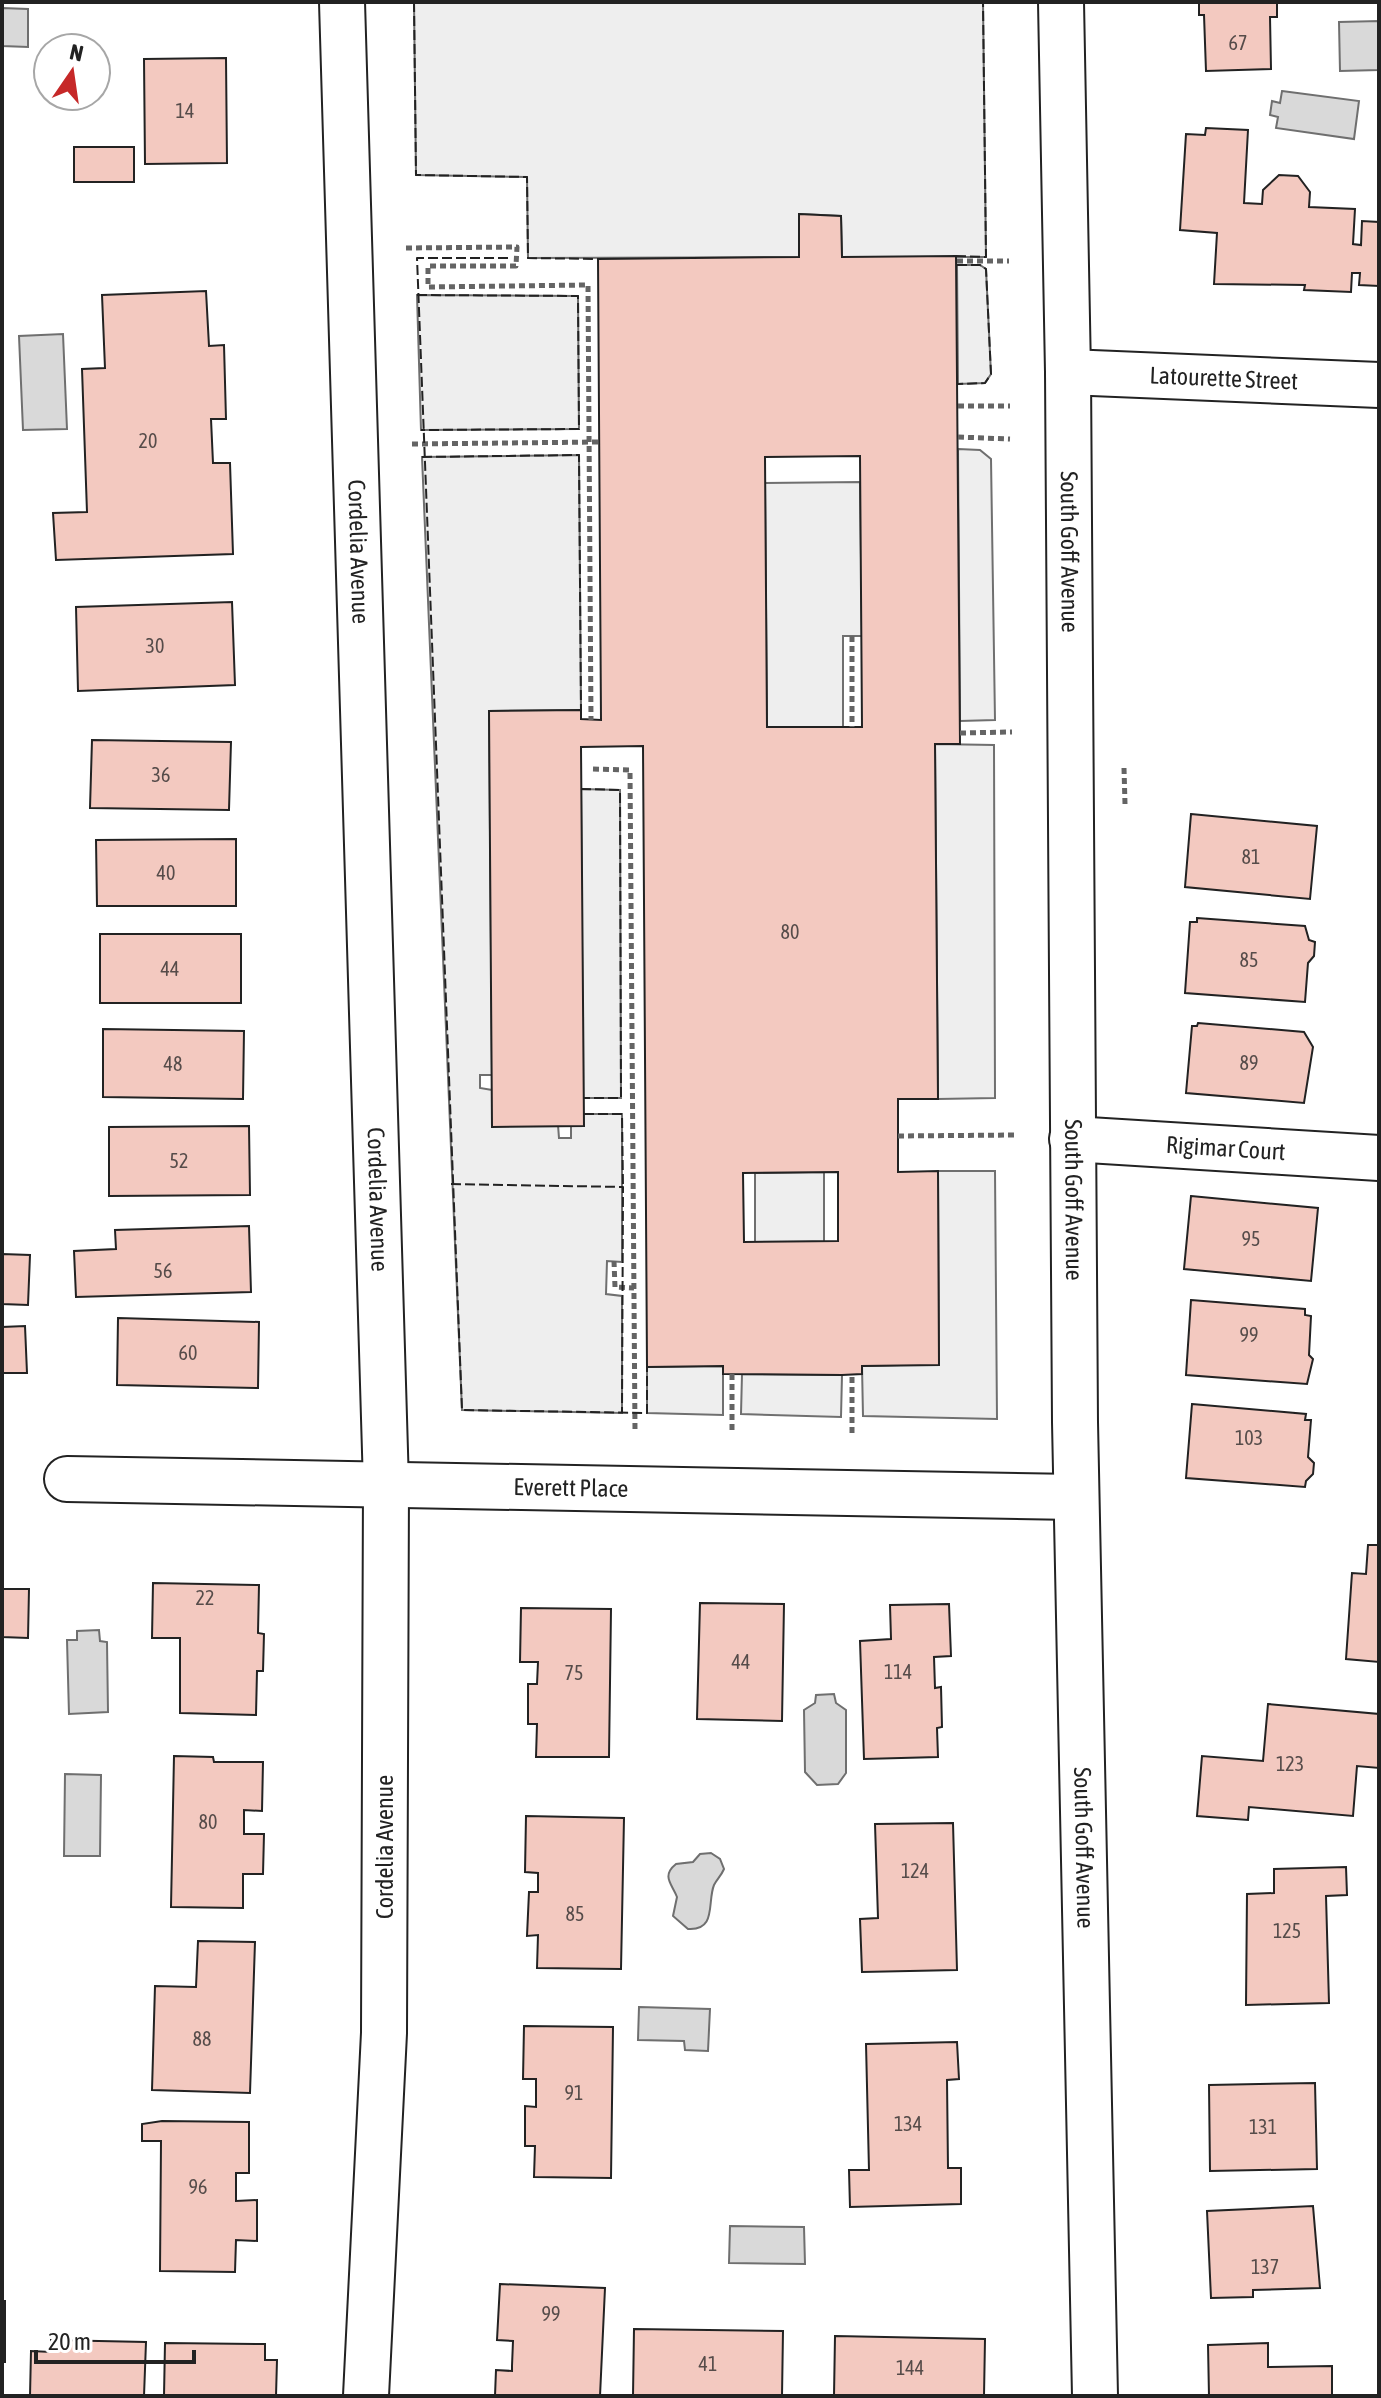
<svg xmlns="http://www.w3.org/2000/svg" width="1381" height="2398" font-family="'Asap Condensed',sans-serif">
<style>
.green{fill:#eee;stroke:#6f6f6f;stroke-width:2}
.water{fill:#d9d9d9;stroke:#6f6f6f;stroke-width:2}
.building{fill:#f3c9c0;stroke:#222;stroke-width:2;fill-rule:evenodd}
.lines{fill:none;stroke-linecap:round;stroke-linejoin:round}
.minor-casing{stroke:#222;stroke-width:48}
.path{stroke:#646464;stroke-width:5;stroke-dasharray:6 4;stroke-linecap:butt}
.minor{stroke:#fff;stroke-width:44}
.fence{stroke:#222;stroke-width:2;stroke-dasharray:10 4;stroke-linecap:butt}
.labels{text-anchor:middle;stroke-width:6;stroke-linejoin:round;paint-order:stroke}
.number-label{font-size:20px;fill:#564c4a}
.street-label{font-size:24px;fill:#222;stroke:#fff}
</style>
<rect width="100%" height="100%" fill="#fff"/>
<g class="green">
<polygon points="414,2 983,2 986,257 842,257 841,216 800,214 799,257 528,258 527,177 416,175"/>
<polygon points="957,265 980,265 986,269 991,374 985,383 958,384"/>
<polygon points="417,295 578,296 579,429 421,430"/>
<polygon points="958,449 980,450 991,459 995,720 960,721"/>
<polygon points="579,455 581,710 489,711 492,1075 480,1075 480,1088 492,1090 558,1125 559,1138 571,1138 571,1126 584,1114 622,1114 622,1262 607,1261 606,1294 622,1296 622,1413 462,1410 422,457"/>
<polygon points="860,482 862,636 843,636 843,727 767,727 765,483"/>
<polygon points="935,744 994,745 995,1098 938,1099"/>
<polygon points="581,789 620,790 621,1098 583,1098"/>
<polygon points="938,1171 995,1171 997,1419 863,1416 862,1366 939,1364"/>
<polygon points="824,1172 824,1242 755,1242 755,1173"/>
<polygon points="723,1366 723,1415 647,1413 647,1367"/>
<polygon points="742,1374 842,1375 841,1417 741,1414"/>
</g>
<g class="water">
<polygon points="2,8 28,9 28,47 2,46"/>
<polygon points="1379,21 1379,70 1340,71 1339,22"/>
<polygon points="1282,91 1359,101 1354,139 1276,128 1278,117 1270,115 1272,101 1280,103"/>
<polygon points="63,334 67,429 23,430 19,336"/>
<polygon points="99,1630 100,1641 107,1642 108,1712 69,1714 67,1640 77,1640 77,1631"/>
<polygon points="834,1694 836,1703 846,1710 846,1773 838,1784 817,1785 805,1772 804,1710 815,1703 816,1695"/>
<polygon points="65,1774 101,1775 100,1856 64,1856"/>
<path d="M711 1853 720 1859 724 1869C721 1876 717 1879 714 1885 707 1902 717 1931 688 1929L673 1916 677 1897C672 1884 661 1876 676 1864L693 1862 700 1854Z"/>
<polygon points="639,2007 710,2009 708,2051 685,2050 684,2041 638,2040"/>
<polygon points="730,2226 804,2227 805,2264 729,2263"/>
</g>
<g class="building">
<polygon points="1199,2 1277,2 1277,17 1270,17 1271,69 1206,71 1204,15 1199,15"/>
<polygon points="226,58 227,163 145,164 144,59"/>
<polygon points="1206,128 1248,130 1244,203 1262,204 1263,190 1279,175 1298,176 1310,192 1309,207 1355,209 1353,244 1361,245 1362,221 1379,222 1379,286 1359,285 1360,273 1352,273 1351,292 1304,290 1305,285 1214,284 1217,233 1180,230 1186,134 1205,135"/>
<rect x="74" y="147" width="60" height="35"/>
<path d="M799 214 841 216 842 257 956 256 960 744H935L938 1099H898V1172L938 1171 939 1365 862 1366V1374L842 1375 723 1374V1366L647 1367 643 746 581 747 584 1126 492 1127 489 711 581 710V719L601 720 598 259 799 257ZM860 456 862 727H767L765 457ZM838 1172V1241L744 1242 743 1173Z"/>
<polygon points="206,291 209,346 224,345 226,419 211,419 213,463 230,463 233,554 56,560 53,513 87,512 82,369 105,368 102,295"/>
<polygon points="232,602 235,685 78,691 76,607"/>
<polygon points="92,740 231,742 229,810 90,808"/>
<polygon points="1191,814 1317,826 1310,899 1185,887"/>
<polygon points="236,839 236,906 97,906 96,840"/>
<polygon points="1197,918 1305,926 1309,940 1315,942 1314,956 1308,963 1305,1002 1185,993 1190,922 1197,922"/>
<rect x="100" y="934" width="141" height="69"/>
<polygon points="1198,1023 1304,1032 1313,1047 1304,1103 1186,1093 1192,1026 1197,1026"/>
<polygon points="103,1029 244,1031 243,1099 103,1097"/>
<polygon points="249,1126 250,1195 109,1196 109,1127"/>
<polygon points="1191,1196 1318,1208 1311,1281 1184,1269"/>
<polygon points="249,1226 251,1292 76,1297 74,1251 116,1249 115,1230"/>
<polygon points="2,1254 30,1255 28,1305 2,1304"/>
<polygon points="1191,1300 1305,1309 1305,1315 1311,1316 1309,1355 1313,1359 1307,1384 1186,1375"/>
<polygon points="118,1318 259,1322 258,1388 117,1385"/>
<polygon points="25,1326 27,1373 2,1373 2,1327"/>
<polygon points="1192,1404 1306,1414 1305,1420 1311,1420 1308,1457 1314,1463 1313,1474 1306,1481 1305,1487 1186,1478"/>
<polygon points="1368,1545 1379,1545 1379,1662 1346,1659 1352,1573 1366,1574"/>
<polygon points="153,1583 259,1585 258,1633 264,1634 263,1671 257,1671 256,1715 180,1713 180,1638 152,1638"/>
<polygon points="2,1589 29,1589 28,1638 2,1637"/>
<polygon points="700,1603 784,1604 782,1721 697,1719"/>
<polygon points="949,1604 951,1656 934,1657 935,1688 941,1687 942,1727 937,1728 938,1757 864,1759 860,1641 891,1639 890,1605"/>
<polygon points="521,1608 611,1609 609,1757 536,1757 537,1724 528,1724 528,1684 537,1684 538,1662 520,1662"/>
<polygon points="1268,1704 1379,1714 1379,1768 1357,1766 1353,1816 1249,1807 1248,1820 1197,1816 1202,1756 1263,1761"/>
<polygon points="174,1756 213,1757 214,1762 263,1762 262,1811 244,1810 244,1834 264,1834 263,1874 243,1874 243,1908 171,1907"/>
<polygon points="526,1816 624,1818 621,1969 537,1968 538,1935 527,1936 529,1892 538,1892 538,1873 525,1872"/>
<polygon points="953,1823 957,1970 862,1972 860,1919 878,1918 875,1824"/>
<polygon points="1346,1867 1347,1895 1326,1896 1329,2003 1246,2005 1247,1894 1274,1893 1274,1869"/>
<polygon points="198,1941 255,1942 250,2093 152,2090 155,1986 196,1987"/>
<polygon points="524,2026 613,2027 611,2178 534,2177 535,2146 525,2146 525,2106 536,2107 536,2079 523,2079"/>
<polygon points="957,2042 959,2079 947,2080 948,2168 961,2168 961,2204 850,2207 849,2170 869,2170 866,2044"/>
<polygon points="1315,2083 1317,2169 1210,2171 1209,2085"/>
<polygon points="162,2121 249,2122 249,2173 236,2173 236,2201 257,2200 257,2241 236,2240 235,2272 160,2271 161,2141 142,2141 142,2124"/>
<polygon points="1313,2206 1320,2288 1253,2290 1253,2297 1211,2298 1207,2211"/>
<polygon points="500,2284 605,2288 600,2396 495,2396 496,2370 512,2371 512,2366 513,2341 497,2340"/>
<rect x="2" y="2301" width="3" height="61"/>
<polygon points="634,2329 783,2331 782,2396 633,2396"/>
<polygon points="835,2336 985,2339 984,2396 834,2396"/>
<polygon points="51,2340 146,2342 144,2396 30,2396 31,2351 51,2352"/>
<polygon points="165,2343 265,2344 265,2360 277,2360 276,2396 164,2396"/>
<polygon points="1268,2343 1268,2367 1332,2366 1332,2396 1209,2396 1208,2345"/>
</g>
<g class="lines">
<g class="minor-casing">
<g id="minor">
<path id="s1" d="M342 2 386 1485 384 2033 366 2396"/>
<path id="s2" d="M1061 2 1068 372 1075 1422 1095 2396"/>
<path id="s3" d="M1068 372 1379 385"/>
<path id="s4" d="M1072 1139 1379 1158"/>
<path id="s5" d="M67 1479 1076 1497"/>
</g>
</g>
<g class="path">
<polyline points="406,248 517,247 516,266 428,266 428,287 588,285 591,720"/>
<polyline points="957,261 1009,261"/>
<polyline points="958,406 1010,406"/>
<polyline points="958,437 1010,439"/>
<polyline points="412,444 599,442"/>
<polyline points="852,636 852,727"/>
<polyline points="960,733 1012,732"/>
<polyline points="1124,768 1125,804"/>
<polyline points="593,769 630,770 635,1430"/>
<polyline points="898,1136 1015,1135"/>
<polyline points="614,1261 615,1287 634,1288"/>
<polyline points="732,1374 732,1431"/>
<polyline points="852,1433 852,1374"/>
</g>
<use href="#minor" class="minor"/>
<g class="fence">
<polyline points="414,2 416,175 527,177 528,258 598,259"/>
<polyline points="956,256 986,257 983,2"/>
<polyline points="508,258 417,258 462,1410 647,1413 647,1367"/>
<polyline points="957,265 980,265 986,269 991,374 985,383 958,384"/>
<polyline points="417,295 578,296 579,429 421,430"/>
<polyline points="422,457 579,455 581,710"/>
<polyline points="581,789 620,790 621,1098 583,1098"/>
<polyline points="584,1114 622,1114 623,1187"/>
<polyline points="451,1184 623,1187 622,1413"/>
</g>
</g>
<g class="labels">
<g class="number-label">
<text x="1238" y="50">67</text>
<text x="185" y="118">14</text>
<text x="148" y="448">20</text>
<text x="155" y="653">30</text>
<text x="161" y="782">36</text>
<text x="1251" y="864">81</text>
<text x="166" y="880">40</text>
<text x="790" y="939">80</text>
<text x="1249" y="967">85</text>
<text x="170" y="976">44</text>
<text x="1249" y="1070">89</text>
<text x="173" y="1071">48</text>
<text x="179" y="1168">52</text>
<text x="1251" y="1246">95</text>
<text x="163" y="1278">56</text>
<text x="1249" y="1342">99</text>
<text x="188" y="1360">60</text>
<text x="1249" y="1445">103</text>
<text x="205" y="1605">22</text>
<text x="741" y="1669">44</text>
<text x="898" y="1679">114</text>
<text x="574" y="1680">75</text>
<text x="1290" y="1771">123</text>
<text x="208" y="1829">80</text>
<text x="915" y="1878">124</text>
<text x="575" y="1921">85</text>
<text x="1287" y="1938">125</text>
<text x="202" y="2046">88</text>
<text x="574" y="2100">91</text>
<text x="908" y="2131">134</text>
<text x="1263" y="2134">131</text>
<text x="198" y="2194">96</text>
<text x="1265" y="2274">137</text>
<text x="551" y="2321">99</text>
<text x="708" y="2371">41</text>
<text x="910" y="2375">144</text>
</g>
<g class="street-label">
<text dy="8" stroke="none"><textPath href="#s3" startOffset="156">Latourette Street</textPath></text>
<text dy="8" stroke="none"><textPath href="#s1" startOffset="550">Cordelia Avenue</textPath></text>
<text dy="8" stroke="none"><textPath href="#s2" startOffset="550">South Goff Avenue</textPath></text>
<text dy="8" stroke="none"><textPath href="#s4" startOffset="154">Rigimar Court</textPath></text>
<text dy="8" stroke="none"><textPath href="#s1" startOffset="1198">Cordelia Avenue</textPath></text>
<text dy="8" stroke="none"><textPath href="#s2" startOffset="1198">South Goff Avenue</textPath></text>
<text dy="8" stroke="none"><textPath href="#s5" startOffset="504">Everett Place</textPath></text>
<text transform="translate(385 1847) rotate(-90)" y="8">Cordelia Avenue</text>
<text dy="8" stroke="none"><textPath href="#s2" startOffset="1846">South Goff Avenue</textPath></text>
</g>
</g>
<rect width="1381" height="2398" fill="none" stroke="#222222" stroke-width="8"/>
<g transform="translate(72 72) rotate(13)"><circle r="38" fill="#ffffff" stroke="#a7a7a7" stroke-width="2"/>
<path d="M0-6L14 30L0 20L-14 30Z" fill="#c62828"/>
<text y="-12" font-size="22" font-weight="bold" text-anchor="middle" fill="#222222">N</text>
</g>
<path d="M36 2350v12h158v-12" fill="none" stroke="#222222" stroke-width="4"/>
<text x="48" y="2350" font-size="24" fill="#222222" stroke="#ffffff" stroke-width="6" paint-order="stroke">20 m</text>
</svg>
